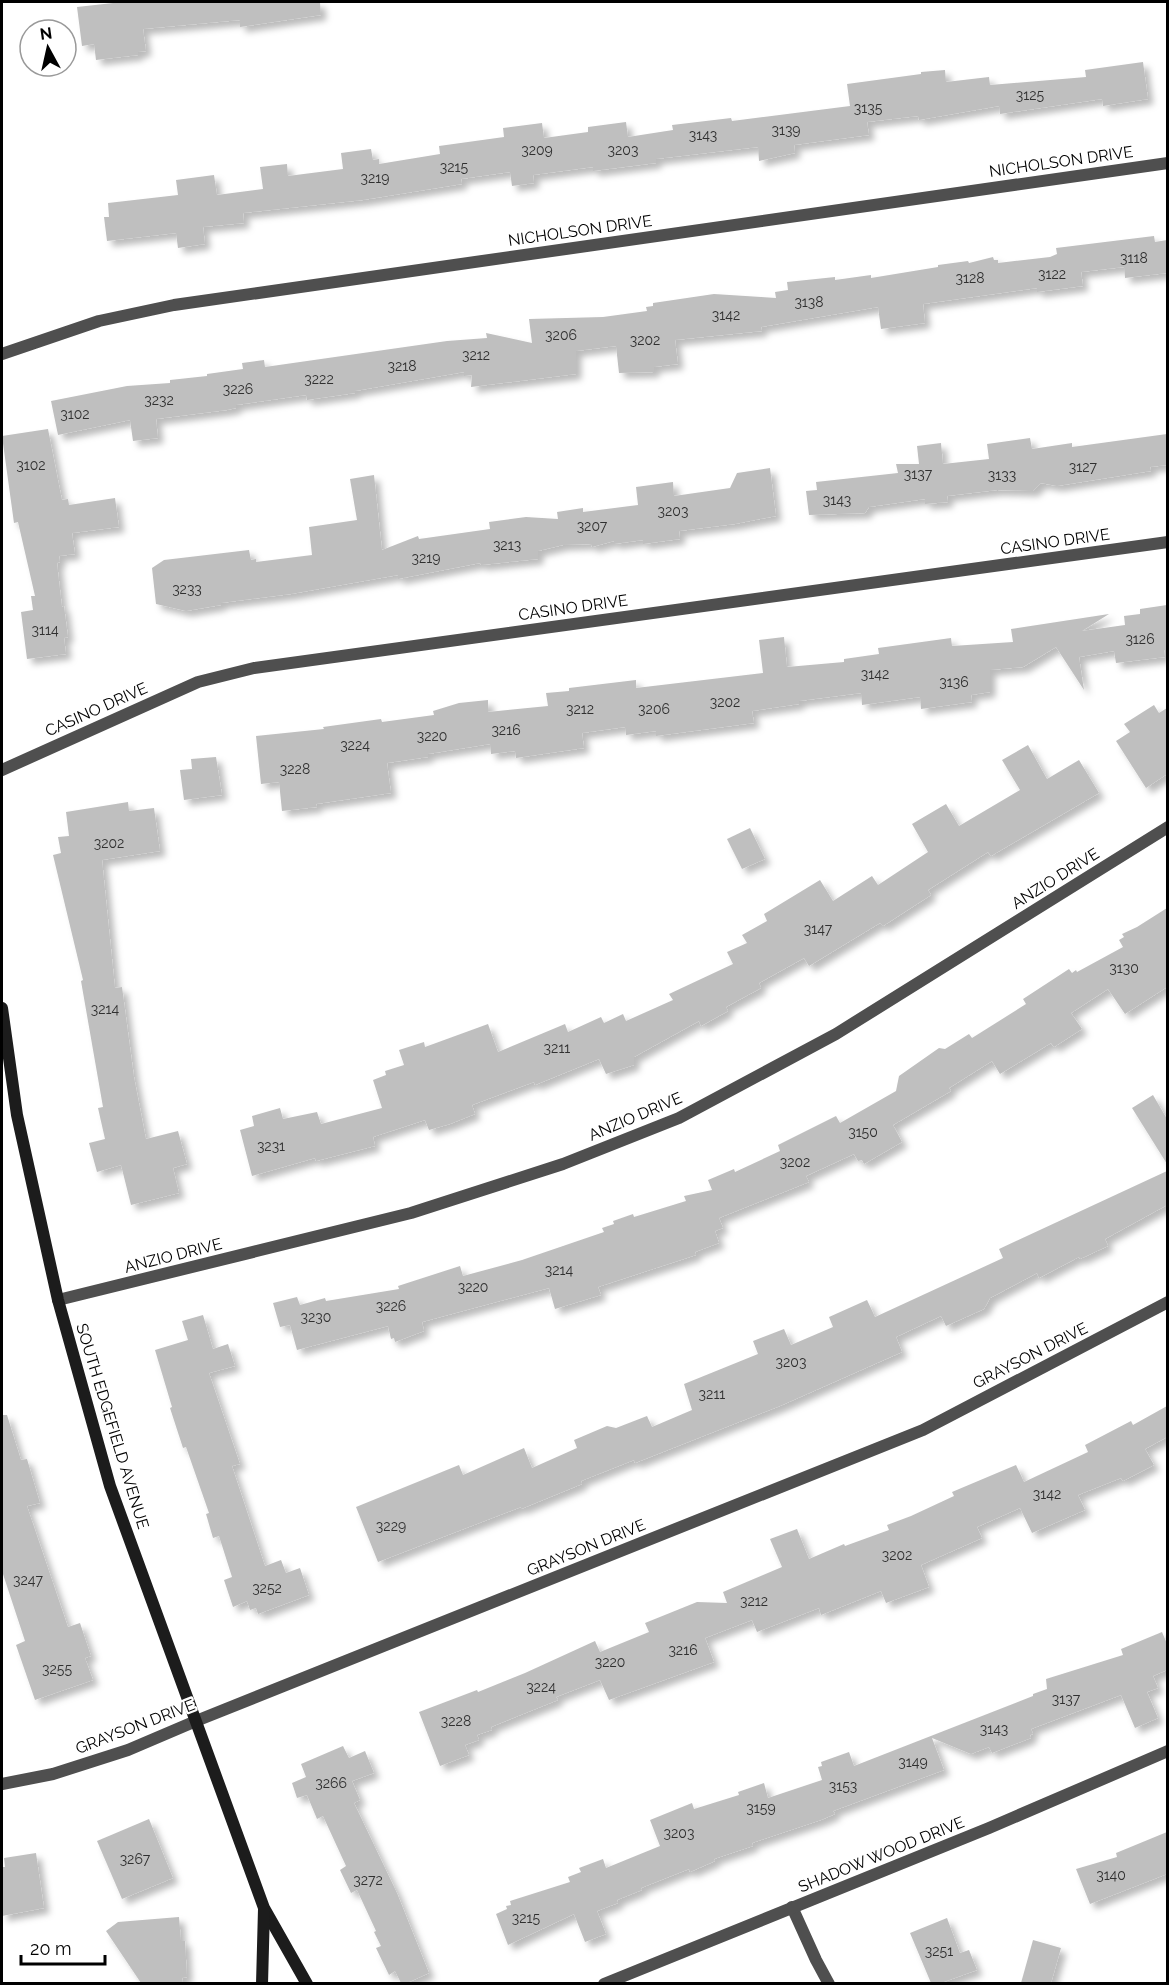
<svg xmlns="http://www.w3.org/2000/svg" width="1169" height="1985" font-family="Raleway,sans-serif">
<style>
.building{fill:#bfbfbf;filter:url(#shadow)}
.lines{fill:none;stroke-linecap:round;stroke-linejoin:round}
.street{stroke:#4f4f4f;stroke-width:12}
.secondary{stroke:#1c1c1c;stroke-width:12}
.labels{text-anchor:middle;stroke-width:4.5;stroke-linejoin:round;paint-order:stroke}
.number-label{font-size:14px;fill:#303030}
.street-label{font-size:16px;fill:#000;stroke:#fff}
</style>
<defs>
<filter id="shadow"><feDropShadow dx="5.5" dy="5.5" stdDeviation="3" flood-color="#0004"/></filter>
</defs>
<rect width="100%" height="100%" fill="#fff"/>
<g class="building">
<polygon points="122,2 320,2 321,15 240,27 240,20 143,29 146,51 138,52 138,55 96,60 94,44 82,46 77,7"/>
<polygon points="1143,62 1148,99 1103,106 1102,99 1000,114 999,106 919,120 918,116 867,122 869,135 794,145 795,153 759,161 758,147 656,159 656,163 593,171 593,167 533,175 534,183 512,186 510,172 461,179 462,184 363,200 243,213 244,223 203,227 205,244 178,248 176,233 107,241 104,217 109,217 108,203 178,195 176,180 214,175 217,195 263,189 260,167 287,164 288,176 343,169 341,153 371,149 373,160 379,159 379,164 440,154 439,146 504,137 503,128 542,123 544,138 588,132 588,127 626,122 628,137 673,130 672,125 731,118 732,121 850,106 847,84 921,74 921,72 945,70 946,82 989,77 990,85 1086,77 1085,70"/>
<polygon points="1154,236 1155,242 1167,240 1167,273 1125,278 1124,267 1081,272 1083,286 1037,292 1037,288 923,304 925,323 881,329 878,307 761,327 762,331 675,340 678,364 654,367 654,372 619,373 616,346 576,351 576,374 471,387 472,375 464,376 464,372 355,391 355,393 307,400 306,395 236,405 236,408 227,410 156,419 158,438 133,441 130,420 58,435 51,401 127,386 170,383 170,380 207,376 207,374 243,369 242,363 264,360 265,367 447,341 487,338 486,333 532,343 529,319 603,317 647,311 646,307 653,306 653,303 714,294 776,298 775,292 788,290 787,282 835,277 835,280 871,275 871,278 938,267 938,265 968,261 969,263 993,257 994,260 998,260 998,263 1050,257 1057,254 1056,248"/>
<polygon points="48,429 62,500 68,499 69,505 115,498 119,527 72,533 75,554 59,556 60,562 57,563 62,607 64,606 68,637 64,638 66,654 27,659 21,612 33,610 31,596 35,596 18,522 14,523 2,436"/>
<polygon points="1167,434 1167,465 1150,467 1151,471 1057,486 1041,483 1033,491 997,490 947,496 948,502 925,504 925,499 869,507 865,513 809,515 806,491 817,490 816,482 898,473 896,464 919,464 917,446 941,443 943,464 989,459 987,444 1030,438 1032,449 1072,443 1072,447"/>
<polygon points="770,468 776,516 735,524 679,531 680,539 643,544 643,540 614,544 614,541 592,547 591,544 563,545 538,551 538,559 481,565 480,563 398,579 398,575 291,594 221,603 221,605 186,611 156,604 152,568 164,560 249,550 251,560 256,559 256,562 312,555 309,527 357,520 350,479 374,475 382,550 418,536 419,539 490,529 489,522 526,517 558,519 557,512 583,508 583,512 638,505 636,487 673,482 674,496 730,488 737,473"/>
<polygon points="1167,605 1167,650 1164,650 1165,657 1116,663 1114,651 1079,657 1084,690 1056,647 1023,667 990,670 990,692 971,695 972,702 921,709 920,697 862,705 861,693 799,701 799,704 752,711 754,723 656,736 656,731 626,735 625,727 582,733 584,748 516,758 515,751 491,754 490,744 428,754 428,757 387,763 391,793 316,804 317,807 282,811 279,782 261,784 256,736 324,729 323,727 381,719 382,722 434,715 433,711 459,703 488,700 488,712 548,706 546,693 569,691 569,688 636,680 636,688 763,673 759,640 784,637 787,667 844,662 844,659 879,654 878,648 951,638 952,646 1013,642 1011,629 1109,614 1082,631 1125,625 1124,616 1140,614 1140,609"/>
<polygon points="1154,705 1159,713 1167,708 1167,774 1146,788 1116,741 1130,732 1124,724"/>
<polygon points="1028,745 1047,779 1079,760 1099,793 991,856 988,852 928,890 931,895 883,926 880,923 809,966 804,958 759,983 761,988 726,1007 728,1011 701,1026 699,1021 634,1057 634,1065 606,1074 599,1059 535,1085 534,1082 472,1105 475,1114 450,1124 429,1130 425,1120 373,1137 375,1146 316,1161 315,1158 252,1176 240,1130 254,1126 252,1116 280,1108 283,1119 317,1112 321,1124 382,1108 373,1080 386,1075 385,1071 404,1065 399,1050 424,1042 425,1047 488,1024 498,1052 565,1024 568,1032 601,1017 604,1023 623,1014 626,1021 673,1000 669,994 733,964 727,952 747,943 742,935 767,921 764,914 820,880 833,901 872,876 878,885 928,852 912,824 946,804 959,826 1020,790 1002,760"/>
<polygon points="216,757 222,795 184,800 180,770 192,769 191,759"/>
<polygon points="128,802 129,811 154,808 160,851 102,860 115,988 122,987 134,1077 146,1139 178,1131 187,1164 173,1168 179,1193 131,1205 121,1165 97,1172 89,1143 105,1139 98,1108 103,1107 81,981 83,980 53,855 61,853 58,837 69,836 66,812"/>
<polygon points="750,828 765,859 742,869 727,839"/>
<polygon points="1167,908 1167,987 1125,1014 1108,989 1071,1013 1082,1029 1054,1047 1051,1043 1000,1074 992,1061 949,1088 951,1091 893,1125 902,1142 864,1164 862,1160 858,1161 854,1154 806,1176 809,1182 719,1218 723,1228 715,1231 719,1243 695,1252 696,1255 598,1287 601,1295 555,1309 549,1288 422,1322 424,1331 395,1342 394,1338 391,1339 388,1326 297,1350 290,1325 280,1327 273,1303 297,1297 300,1305 325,1298 326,1301 399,1289 398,1286 460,1266 463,1276 522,1260 604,1232 602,1228 614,1224 613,1221 633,1214 634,1217 686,1201 684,1196 712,1190 708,1180 734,1169 735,1172 780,1151 778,1145 836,1116 840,1123 896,1091 899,1076 939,1048 945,1049 969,1034 972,1038 1026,1004 1023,999 1069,969 1072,973 1076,970 1077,972 1123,947 1119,940 1124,937 1122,934 1137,927"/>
<polygon points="1153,1095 1167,1119 1167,1164 1132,1108"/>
<polygon points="1167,1171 1167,1205 1105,1239 1108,1246 1080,1259 1079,1257 1039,1278 1037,1273 990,1298 984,1309 946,1326 941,1316 896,1337 902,1352 780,1406 635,1463 634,1460 581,1481 582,1484 521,1509 521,1507 378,1562 356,1507 459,1465 463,1475 524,1448 532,1468 577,1448 574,1440 607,1426 616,1428 647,1416 652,1427 692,1410 684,1384 758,1354 753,1341 784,1329 791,1345 833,1327 829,1317 867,1300 875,1317 1003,1258 999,1249"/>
<polygon points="203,1315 213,1349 228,1344 235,1366 209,1373 240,1464 232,1466 265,1566 281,1560 286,1573 300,1568 309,1595 258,1614 256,1608 250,1610 247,1601 233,1607 224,1580 232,1577 219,1536 213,1538 206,1514 209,1513 186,1447 183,1448 170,1408 172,1407 155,1350 188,1340 182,1321"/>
<polygon points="1167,1406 1167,1437 1145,1449 1154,1465 1123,1481 1121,1478 1078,1495 1085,1510 1032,1533 1020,1508 977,1527 982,1538 921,1565 929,1587 886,1603 881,1591 821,1615 819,1608 757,1632 752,1620 705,1638 714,1662 609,1700 600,1680 556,1697 558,1700 491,1727 492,1730 477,1735 479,1740 465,1745 469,1755 440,1766 419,1712 477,1690 478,1692 525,1673 595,1641 600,1652 649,1632 645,1623 697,1602 727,1603 723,1592 782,1567 770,1539 797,1529 809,1559 844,1544 845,1546 889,1530 887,1525 911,1516 954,1496 952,1492 1016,1465 1024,1482 1088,1452 1085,1445 1131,1421 1133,1425"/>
<polygon points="2,1415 7,1415 21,1460 27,1459 40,1503 27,1506 68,1627 80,1623 91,1656 85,1658 93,1680 35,1700 16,1645 25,1641 2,1571"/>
<polygon points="1162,1632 1167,1644 1167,1670 1153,1676 1158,1688 1147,1692 1158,1718 1135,1728 1121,1695 1031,1729 1033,1734 1030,1735 1031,1738 992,1753 989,1747 971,1754 932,1738 944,1770 833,1811 835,1814 821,1820 752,1843 753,1846 714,1859 715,1861 690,1872 689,1869 641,1888 642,1890 617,1900 618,1903 597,1911 606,1934 585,1942 574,1914 508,1945 496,1914 507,1909 506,1906 511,1905 510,1901 570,1882 568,1877 581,1872 579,1868 603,1859 606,1868 660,1846 650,1820 692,1803 694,1809 739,1795 738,1792 764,1783 768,1798 822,1780 818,1767 822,1766 821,1762 849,1752 854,1766 1033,1696 1033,1694 1047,1689 1046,1679 1123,1655 1121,1649"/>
<polygon points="343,1746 349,1758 365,1751 374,1773 352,1781 360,1800 354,1803 397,1893 429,1973 407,1983 401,1983 395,1971 389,1975 376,1948 381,1946 374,1932 376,1931 357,1890 351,1893 340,1870 346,1866 323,1816 317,1819 307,1795 297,1798 292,1783 306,1777 301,1764"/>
<polygon points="149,1819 173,1878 122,1899 97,1841"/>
<polygon points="1167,1832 1167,1874 1090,1904 1076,1869 1117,1857 1116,1853"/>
<polygon points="36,1853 44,1908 2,1916 2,1867 5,1867 4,1858"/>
<polygon points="179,1917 181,1941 185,1941 187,1977 182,1978 183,1983 141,1983 106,1931 118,1922"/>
<polygon points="947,1918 960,1953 969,1950 977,1970 941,1983 931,1983 910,1933"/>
<polygon points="1033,1940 1061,1948 1051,1983 1021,1983"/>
</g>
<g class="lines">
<g class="street">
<polyline points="2,354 99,321 174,305 1168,163"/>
<polyline points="2,770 198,682 254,668 1168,542"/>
<polyline points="58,1300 411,1213 563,1164 679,1118 836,1034 1168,827"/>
<polyline points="2,1784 53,1774 128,1750 196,1721 923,1430 1168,1302"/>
<polyline points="792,1907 816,1960 829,1984"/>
<polyline points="604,1984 989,1828 1168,1751"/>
</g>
<g class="secondary">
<polyline points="2,1008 17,1115 58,1300 110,1486 264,1908 307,1984"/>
<polyline points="262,1984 264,1909"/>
</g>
</g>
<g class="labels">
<g class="number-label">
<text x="1030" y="100">3125</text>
<text x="868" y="113">3135</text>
<text x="786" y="135">3139</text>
<text x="703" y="140">3143</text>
<text x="537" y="155">3209</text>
<text x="623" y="155">3203</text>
<text x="454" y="172">3215</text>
<text x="375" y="183">3219</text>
<text x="1134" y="263">3118</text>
<text x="1052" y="279">3122</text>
<text x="970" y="283">3128</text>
<text x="809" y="307">3138</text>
<text x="726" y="320">3142</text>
<text x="561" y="340">3206</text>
<text x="645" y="345">3202</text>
<text x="476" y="360">3212</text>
<text x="402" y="371">3218</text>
<text x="319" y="384">3222</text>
<text x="238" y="394">3226</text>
<text x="159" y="405">3232</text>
<text x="75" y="419">3102</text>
<text x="31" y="470">3102</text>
<text x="1083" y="472">3127</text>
<text x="918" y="479">3137</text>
<text x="1002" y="480">3133</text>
<text x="837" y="505">3143</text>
<text x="673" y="516">3203</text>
<text x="592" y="531">3207</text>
<text x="507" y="550">3213</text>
<text x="426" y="563">3219</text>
<text x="187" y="594">3233</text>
<text x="45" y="635">3114</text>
<text x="1140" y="644">3126</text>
<text x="875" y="679">3142</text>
<text x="954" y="687">3136</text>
<text x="725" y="707">3202</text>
<text x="580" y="714">3212</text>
<text x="654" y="714">3206</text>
<text x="506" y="735">3216</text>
<text x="432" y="741">3220</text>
<text x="355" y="750">3224</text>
<text x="295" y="774">3228</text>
<text x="109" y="848">3202</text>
<text x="818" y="934">3147</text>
<text x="1124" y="973">3130</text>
<text x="105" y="1014">3214</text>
<text x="557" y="1053">3211</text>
<text x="863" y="1137">3150</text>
<text x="271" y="1151">3231</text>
<text x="795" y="1167">3202</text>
<text x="559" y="1275">3214</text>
<text x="473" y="1292">3220</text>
<text x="391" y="1311">3226</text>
<text x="316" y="1322">3230</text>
<text x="791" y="1367">3203</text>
<text x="712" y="1399">3211</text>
<text x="1047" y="1499">3142</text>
<text x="391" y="1531">3229</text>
<text x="897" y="1560">3202</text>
<text x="28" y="1585">3247</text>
<text x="267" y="1593">3252</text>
<text x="754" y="1606">3212</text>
<text x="683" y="1655">3216</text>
<text x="610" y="1667">3220</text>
<text x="57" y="1674">3255</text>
<text x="541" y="1692">3224</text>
<text x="1066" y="1704">3137</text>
<text x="456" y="1726">3228</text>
<text x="994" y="1734">3143</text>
<text x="913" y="1767">3149</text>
<text x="331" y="1788">3266</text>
<text x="843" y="1791">3153</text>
<text x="761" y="1813">3159</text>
<text x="679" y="1838">3203</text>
<text x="135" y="1864">3267</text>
<text x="1111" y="1880">3140</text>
<text x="368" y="1885">3272</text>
<text x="526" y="1923">3215</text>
<text x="939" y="1956">3251</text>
</g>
<g class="street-label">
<text transform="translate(1061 161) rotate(-8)" y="6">NICHOLSON DRIVE</text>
<text transform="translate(580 230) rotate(-8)" y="6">NICHOLSON DRIVE</text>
<text transform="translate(1055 541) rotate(-8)" y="6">CASINO DRIVE</text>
<text transform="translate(573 607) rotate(-8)" y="6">CASINO DRIVE</text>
<text transform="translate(96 709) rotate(-24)" y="6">CASINO DRIVE</text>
<text transform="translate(1055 878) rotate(-32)" y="6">ANZIO DRIVE</text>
<text transform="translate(635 1116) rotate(-23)" y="6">ANZIO DRIVE</text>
<text transform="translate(173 1255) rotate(-14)" y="6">ANZIO DRIVE</text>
<text transform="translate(1030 1355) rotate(-27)" y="6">GRAYSON DRIVE</text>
<text transform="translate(113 1426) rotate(73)" y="6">SOUTH EDGEFIELD AVENUE</text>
<text transform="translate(586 1547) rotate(-22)" y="6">GRAYSON DRIVE</text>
<text transform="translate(135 1726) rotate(-21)" y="6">GRAYSON DRIVE</text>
<text transform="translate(881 1854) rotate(-22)" y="6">SHADOW WOOD DRIVE</text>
</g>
</g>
<rect width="1169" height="1985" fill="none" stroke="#000000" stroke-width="6"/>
<g transform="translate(48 48) rotate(352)"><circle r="28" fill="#ffffff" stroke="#999999" stroke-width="1.5"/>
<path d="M0-4.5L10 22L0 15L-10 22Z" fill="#000000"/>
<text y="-9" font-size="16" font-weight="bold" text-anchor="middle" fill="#000000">N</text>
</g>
<path d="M21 1955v9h84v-9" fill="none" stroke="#000000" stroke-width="3"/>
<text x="30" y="1955" font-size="18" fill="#000000" stroke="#ffffff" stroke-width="4.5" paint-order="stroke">20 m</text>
</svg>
